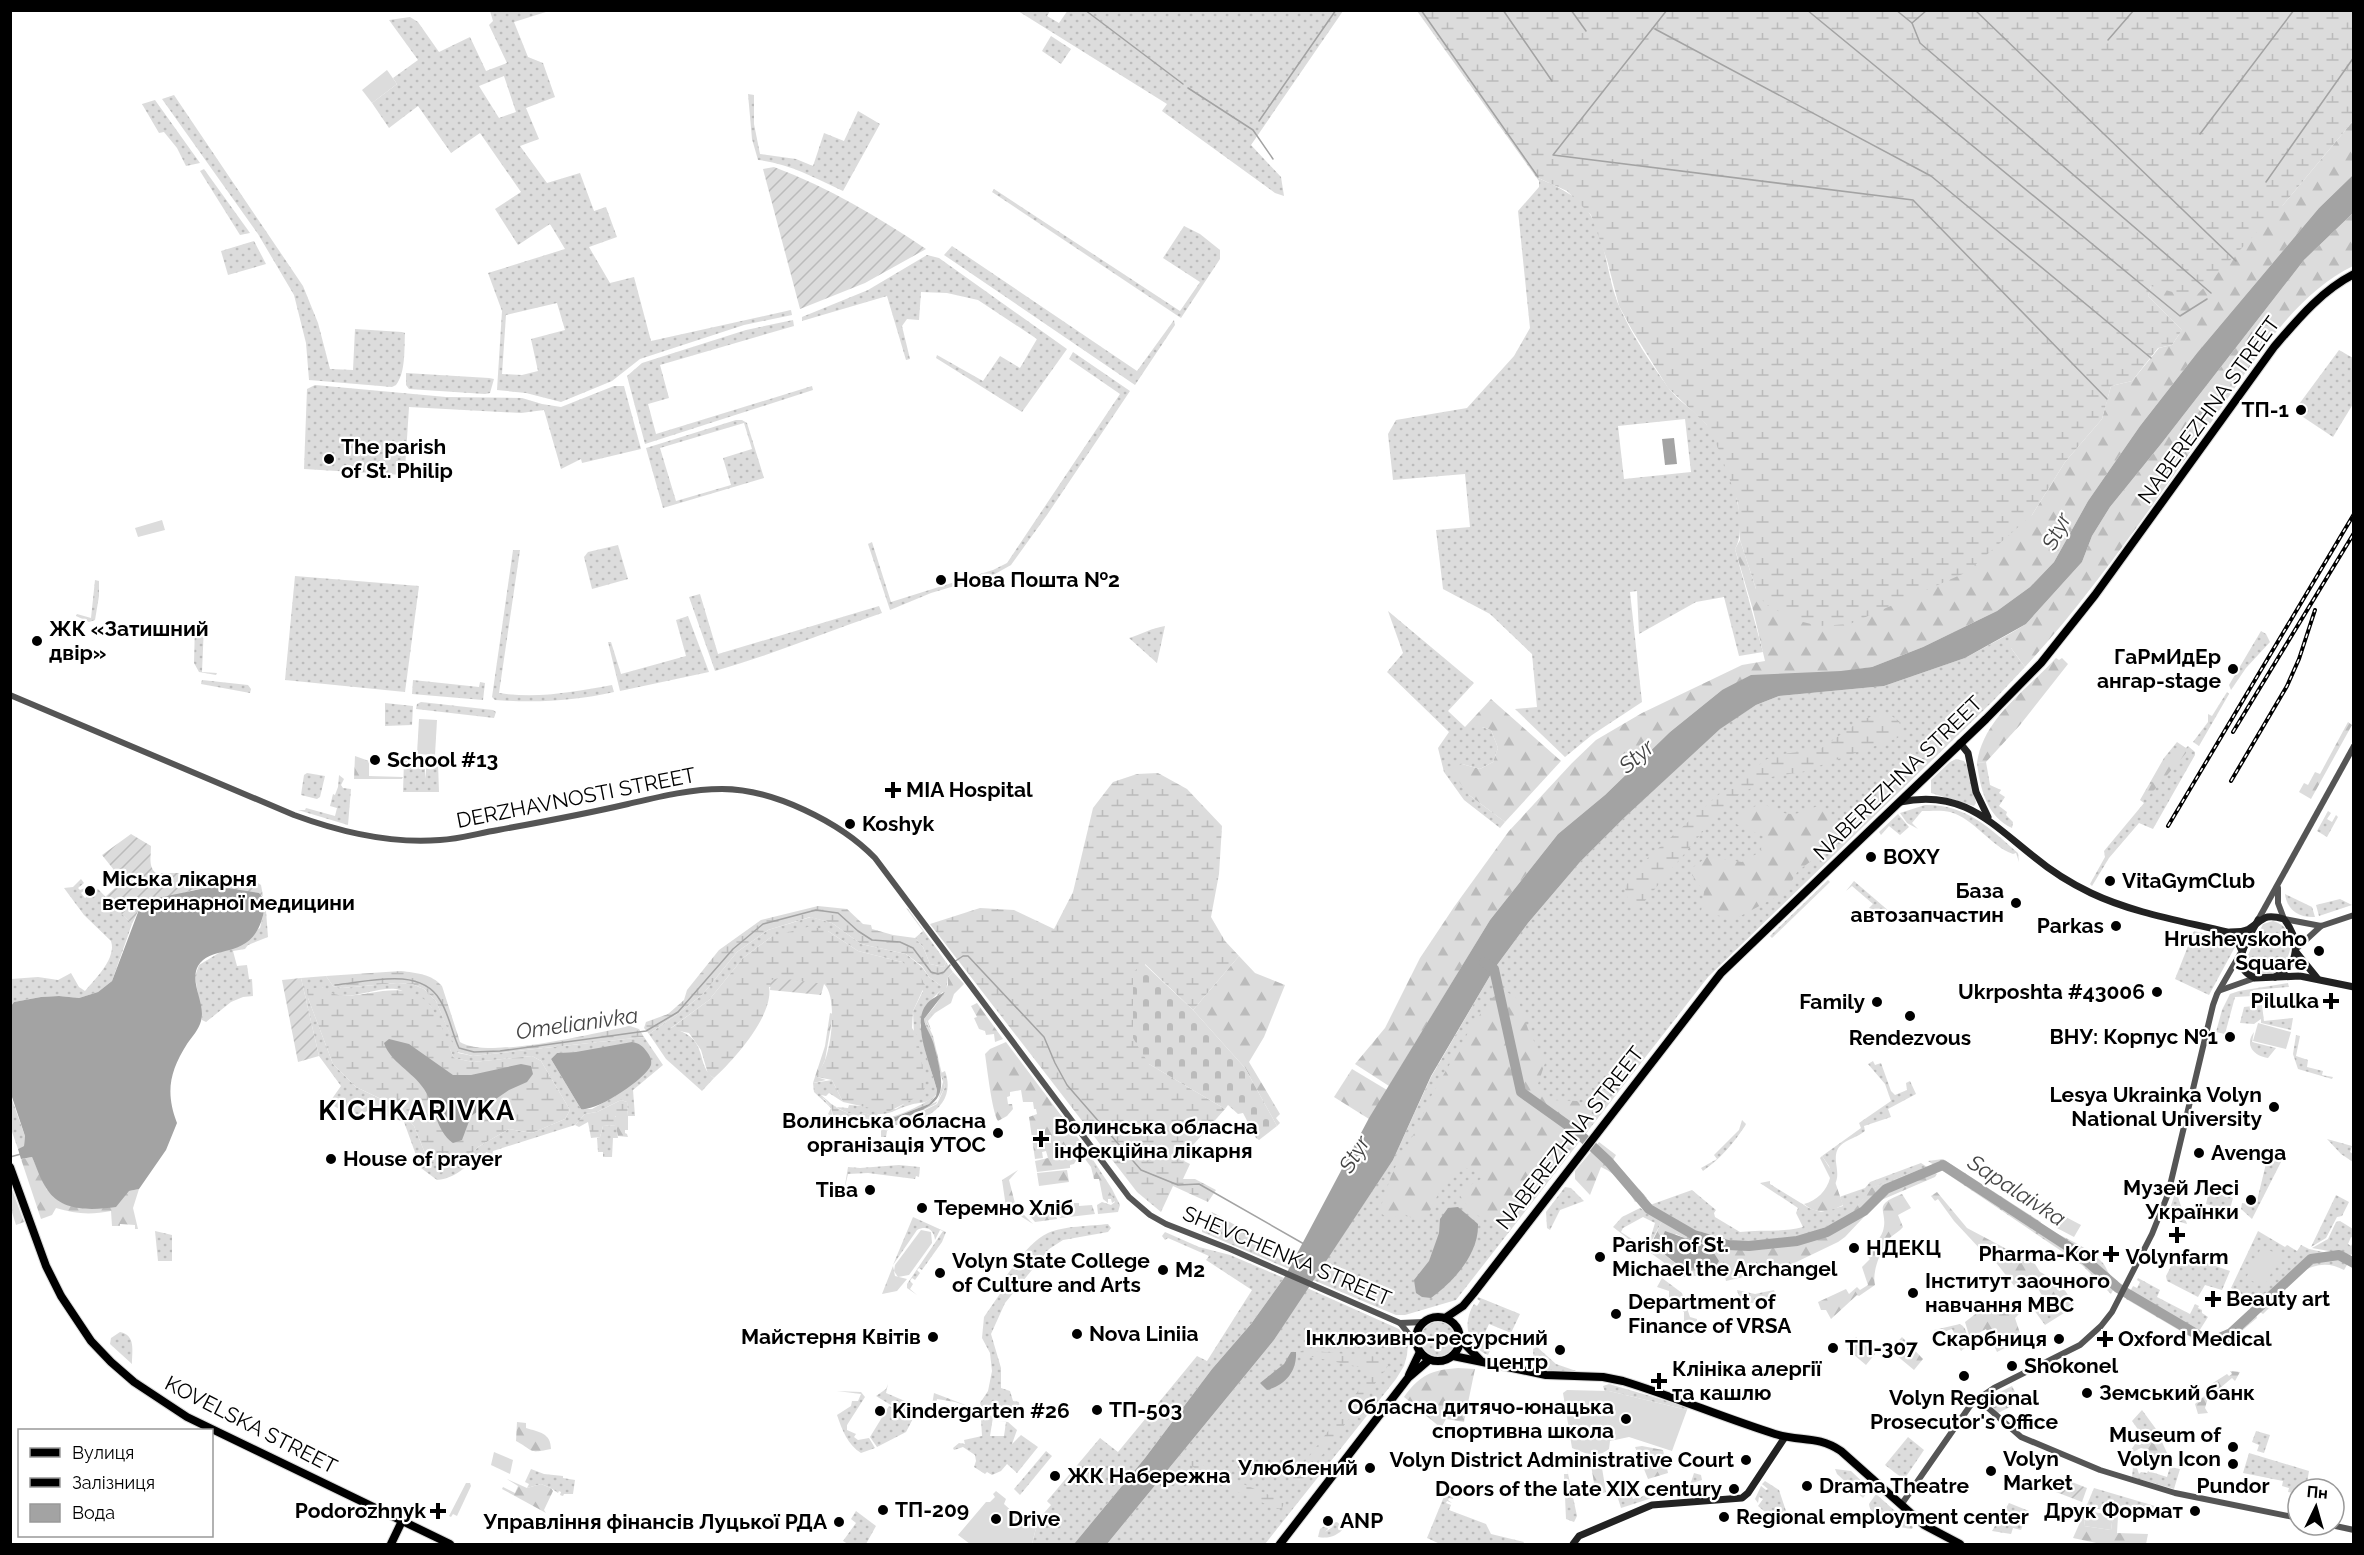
<svg xmlns="http://www.w3.org/2000/svg" width="2364" height="1555" font-family="Raleway,sans-serif">
<style>
.grass{fill:url(#grass-dots);fill-rule:evenodd}
.forest{fill:url(#forest-firs);fill-rule:evenodd}
.wetland{fill:url(#wetland-marsh)}
.cemetery{fill:url(#cemetery-stones)}
.garden{fill:url(#garden-furrows)}
.pitch{fill:#dcdcdc}
.water{fill:#a3a3a3}
.lines{fill:none;stroke-linecap:round;stroke-linejoin:round}
.stream{stroke:#a3a3a3;stroke-width:1.5}
.river{stroke:#a3a3a3;stroke-width:10}
.primary-casing{stroke:#dbdbdb;stroke-width:10}
.tertiary{stroke:#555;stroke-width:6}
.secondary{stroke:#222;stroke-width:7}
.primary{stroke:#000;stroke-width:8}
.rail-casing{stroke:#000;stroke-width:4}
.rail{stroke:#fff;stroke-width:1.5;stroke-dasharray:4.5;stroke-linecap:butt}
.poi-dot{fill:#000;stroke:#fff;stroke-width:2}
.labels{text-anchor:middle;stroke-width:4.5;stroke-linejoin:round;paint-order:stroke}
.street-label{font-size:21px;fill:#000;stroke:#fff}
.poi-label{font-size:21px;font-weight:bold;fill:#000;stroke:#fff;text-anchor:start}
.water-label{font-size:22px;font-style:italic;fill:#444;stroke:#fff}
.district-label{font-size:27px;font-weight:bold;letter-spacing:1.5px;fill:#000;stroke:#fff}
</style>
<defs>
<pattern id="grass-dots" width="8" height="8" patternUnits="userSpaceOnUse" patternTransform="scale(1.5)"><rect width="8" height="8" fill="#dcdcdc"/><path d="M2 2h.1M6 6h.1" fill="none" stroke="#bbb" stroke-width="1.8" stroke-linecap="round"/></pattern>
<pattern id="forest-firs" width="22" height="20" patternUnits="userSpaceOnUse" patternTransform="scale(1.5)"><rect width="22" height="20" fill="#dcdcdc"/><path d="M5 1l3.5 6h-7zM16 11l3.5 6h-7z" fill="#bbb"/></pattern>
<pattern id="wetland-marsh" width="20" height="14" patternUnits="userSpaceOnUse" patternTransform="scale(1.5)"><rect width="20" height="14" fill="#dcdcdc"/><path d="M1 5h8M5 5V1M11 12h8M15 12V8" fill="none" stroke="#bbb"/></pattern>
<pattern id="cemetery-stones" width="16" height="16" patternUnits="userSpaceOnUse" patternTransform="scale(1.5)"><rect width="16" height="16" fill="#dcdcdc"/><path d="M2 7V4a2 2 0 0 1 4 0v3zM10 15v-3a2 2 0 0 1 4 0v3z" fill="#bbb"/></pattern>
<pattern id="garden-furrows" width="10" height="10" patternUnits="userSpaceOnUse" patternTransform="scale(1.5)"><rect width="10" height="10" fill="#dcdcdc"/><path d="M-1 1l2-2M0 10L10 0M9 11l2-2" fill="none" stroke="#bbb"/></pattern>
</defs>
<rect width="100%" height="100%" fill="#fff"/>
<g class="grass">
<polygon points="1068,10 1343,11 1251,145 1281,177 1284,196 1275,193 1162,111 1167,104 1018,11 1050,11 1047,16 1059,23"/>
<path d="M490 11H549L514 22 528 57 543 63 555 97 526 108 539 139 520 146 547 183 580 173 594 211 606 207 617 237 589 247 610 283 634 277 651 341 791 310 792 315 744 325 640 359 612 381 561 402 526 393 497 390 502 311 488 273 565 249 550 224 518 245 495 209 521 192 480 133 451 153 418 106 389 128 372 103 397 84 393 78 418 60 389 20 410 17 418 22 439 52 470 37 486 71 507 63 489 25 493 21ZM504 76 516 112 499 118 479 86ZM557 303 565 330 531 339 538 371 522 375 502 374 506 315Z"/>
<polygon points="1051,36 1071,49 1061,64 1042,51"/>
<path d="M748 94 754 95V124L760 154 796 159 813 166 824 133 844 141 858 111 880 124 843 191C815 178 788 163 758 160L752 139Z"/>
<path d="M174 95 303 286 318 323 330 369 353 370 355 329 402 332 405 333C404 349 406 372 396 385L392 387 309 380 306 343 294 295 258 234 162 99Z"/>
<polygon points="155,100 200,163 186,166 177,148 164,132 159,133 142,104"/>
<polygon points="204,169 250,233 240,235 200,171"/>
<path d="M1536 177C1556 186 1580 196 1591 216 1607 243 1607 280 1620 308 1632 335 1650 362 1667 386 1677 401 1695 410 1706 424 1725 449 1751 522 1735 549L1763 652 1739 656 1724 597 1696 602 1639 634 1637 591 1630 592 1642 702 1592 735 1565 757 1515 709 1537 707 1532 654 1490 614 1443 589 1436 530 1470 527 1465 474 1393 480 1388 434 1396 420 1467 408 1514 356 1530 328 1518 211 1539 187V181ZM1685 419 1691 472 1624 479 1618 426Z"/>
<polygon points="994,189 1180,311 1200,282 1163,258 1184,226 1200,234 1220,250 1220,259 1181,318 992,192"/>
<polygon points="254,241 266,264 228,275 221,251"/>
<polygon points="952,246 1137,371 1174,320 1175,325 1135,385 944,255"/>
<polygon points="927,255 939,258 1067,349 1022,412 936,358 937,355 983,381 1000,356 1020,368 1037,339 978,300 947,293 921,292 919,320 907,319 902,326 910,359 906,360 887,296 802,321 802,317 868,290"/>
<polygon points="793,320 794,326 660,365 669,398 648,404 656,434 812,386 813,390 645,444 627,376 642,363 746,330"/>
<polygon points="2339,350 2353,358 2353,404 2333,437 2294,411"/>
<polygon points="1073,352 1130,391 1047,515 1011,565 995,574 931,593 890,610 868,544 872,542 891,602 993,570 1007,563 1120,394 1069,359"/>
<polygon points="406,373 489,378 494,379 490,393 485,394 409,389 406,385"/>
<polygon points="315,385 446,397 522,398 542,404 561,407 614,386 624,386 641,449 582,463 581,459 561,469 544,410 521,413 409,407 405,470 403,475 304,469 307,389"/>
<path d="M736 420H742L747 423 764 478 663 508 646 448ZM744 423 752 449 723 458 731 485 676 501 660 448Z"/>
<polygon points="618,545 628,579 592,589 584,557 588,552"/>
<path d="M513 550H520L499 693C537 699 573 692 612 685L614 692C574 701 536 703 495 700L492 697Z"/>
<polygon points="295,576 419,586 405,692 285,680"/>
<polygon points="95,580 99,581 99,596 95,620 89,622 76,616 77,614 91,618"/>
<path d="M700 594 718 654 879 606 882 613C826 632 772 655 715 671L689 597Z"/>
<polygon points="1388,611 1474,683 1448,711 1465,727 1482,727 1491,730 1498,748 1493,762 1480,769 1462,764 1469,795 1505,822 1500,828 1464,800 1444,772 1438,748 1449,732 1387,672 1403,653"/>
<polygon points="688,616 709,672 620,691 608,642 611,642 621,674 686,656 676,620"/>
<polygon points="195,624 204,625 202,672 217,673 216,675 199,672 194,663"/>
<path d="M1165 626 1157 663 1129 638C1142 634 1152 628 1165 626Z"/>
<polygon points="2261,631 2266,634 2270,642 2246,668 2231,690 2229,685"/>
<polygon points="2011,633 2011,648 2025,667 1992,702 1708,977 1456,1300 1405,1315 1396,1315 1313,1280 1393,1160 1431,1077 1494,969 1528,923 1580,862 1625,817 1720,728 1756,705 1779,696 1884,686 1965,658"/>
<polygon points="202,680 248,685 251,689 250,693 201,684"/>
<polygon points="413,680 479,687 480,682 485,683 483,700 412,694"/>
<polygon points="2227,692 2229,694 2199,746 2193,742 2208,722 2208,714 2212,716"/>
<polygon points="421,702 493,710 496,712 494,718 416,709 417,704"/>
<polygon points="385,703 413,706 412,725 385,726"/>
<polygon points="2177,742 2186,748 2188,746 2195,752 2195,755 2153,829 2139,823 2109,858 2092,886 2090,884 2105,857 2104,851 2144,803 2140,800 2164,758"/>
<polygon points="1956,759 1964,761 1968,767 1976,803 1974,806 1931,793 1931,780 1950,762"/>
<polygon points="404,761 425,762 425,779 427,762 438,763 439,792 403,792"/>
<path d="M1986 762 1990 785 2001 790 1999 793 2005 797 1999 806 2007 812 2006 815 2013 822 2012 828C1987 817 1980 788 1977 763Z"/>
<polygon points="307,773 325,776 320,797 317,799 301,795 304,775"/>
<polygon points="339,775 344,779 341,785 343,788 351,789 348,825 298,810 305,810 306,808 335,816 337,808 330,806 333,794 335,795 338,787"/>
<path d="M1925 805C1965 804 1990 828 2018 853L2019 862 2016 853 2013 854C1990 846 1975 819 1950 812 1943 810 1931 811 1922 811L1912 823 1918 829 1907 823 1900 813Z"/>
<polygon points="2328,811 2331,813 2327,819 2332,822 2336,815 2338,817 2327,837 2317,831"/>
<polygon points="1898,814 1909,827 1900,835 1889,826 1881,835 1879,832"/>
<path d="M81 879 84 883 78 888 80 890 85 888 86 889 81 893 85 898 98 889 132 924 112 981 98 992 79 998 59 996 41 997 14 1002 11 1006V979L38 977 58 980 71 973 79 987 85 991C95 979 117 958 111 941L84 915 64 888 73 887Z"/>
<polygon points="1828,880 1830,882 1772,938 1770,936"/>
<polygon points="1854,881 1890,912 1881,912 1869,908 1873,904 1852,886 1846,891"/>
<path d="M2285 894 2312 907 2315 917C2299 918 2287 910 2285 894Z"/>
<polygon points="2340,899 2352,905 2319,916 2316,905"/>
<polygon points="906,908 908,909 946,962 944,967 930,964 923,947 915,938 923,931"/>
<polygon points="264,911 266,911 268,937 248,945 245,949 233,951 237,966 247,965 249,979 252,979 253,996 243,997 231,1002 206,1022 202,1020 195,976 199,965 260,928"/>
<path d="M811 917 832 923 861 944 906 954 922 967 929 977 941 986 942 989 930 1001 920 1025 926 1054 937 1090 936 1095C922 1106 924 1101 910 1105 898 1108 891 1115 878 1114L876 1117 863 1113 858 1116C839 1110 837 1108 822 1097L831 1107 832 1115C845 1122 865 1125 880 1127L915 1115 937 1104 945 1087 941 1073 945 1071C952 1090 945 1106 927 1116 914 1123 898 1120 887 1131L886 1137H881V1128L833 1118 828 1114 831 1108 814 1092 813 1083 832 1080 843 1102 829 1093 826 1096 821 1095 835 1107 848 1108 849 1105 896 1109 904 1104 914 1034 913 1011 923 991 902 962 858 951 828 931 771 937 743 958 709 1000 671 1028C711 1038 694 1064 714 1078L702 1091 666 1059 649 1034 680 1012 703 994 737 952 768 930Z"/>
<path d="M2273 921C2308 931 2285 984 2256 975 2249 973 2246 968 2245 961L2263 924Z"/>
<polygon points="2194,931 2231,940 2235,947 2209,995 2175,979"/>
<path d="M326 976 333 986 342 988 397 983 412 984 424 989 436 1001 458 1053 473 1056 644 1037 663 1065 633 1090 635 1116H628L627 1102 621 1100 597 1112 585 1114 575 1125 493 1151 491 1160 487 1152C468 1162 459 1178 437 1180L421 1168 413 1156 416 1155 404 1122 369 1110 362 1114 359 1121 329 1103 341 1086 319 1056 301 978ZM323 987C340 1007 374 986 396 989 407 991 420 1000 430 1005L454 1058 473 1062 532 1056 541 1061 570 1110 565 1119 532 1133 509 1129 478 1147 461 1165 429 1163 414 1126 397 1107 356 1087 333 1064 308 998ZM576 1052 617 1095 592 1109H581L551 1059 557 1053Z"/>
<polygon points="2288,983 2289,987 2253,990 2253,996 2235,997 2225,1034 2216,1032 2222,1010 2230,994 2239,991"/>
<polygon points="2262,1005 2264,1021 2293,1018 2291,1030 2261,1023 2261,1019 2254,1024 2240,1023 2244,1007"/>
<path d="M2254 1032 2252 1042 2276 1048 2268 1058C2254 1056 2244 1045 2254 1032Z"/>
<polygon points="2296,1035 2300,1036 2296,1056 2308,1060 2307,1067 2323,1071 2322,1075 2333,1077 2332,1079 2298,1069 2293,1054"/>
<path d="M1873 1061 1875 1065 1881 1063 1891 1091 1895 1095 1907 1090 1906 1083 1910 1081 1916 1094 1888 1109 1891 1117 1864 1126 1865 1131C1858 1137 1847 1139 1840 1146 1830 1157 1842 1172 1835 1184L1829 1166 1822 1156 1861 1128 1859 1123 1891 1101 1885 1084 1868 1064Z"/>
<polygon points="10,1094 25,1136 24,1146 18,1149 11,1129"/>
<path d="M1742 1120 1746 1124 1745 1126C1733 1144 1720 1159 1703 1171L1701 1168 1717 1159 1714 1155 1739 1130Z"/>
<polygon points="616,1125 618,1138 613,1138 612,1157 603,1157 603,1152 598,1152 597,1138 600,1137 603,1126"/>
<polygon points="2327,1139 2352,1146 2350,1152 2353,1154 2353,1162 2341,1154"/>
<polygon points="1084,1146 1112,1189 1120,1205 1118,1212 1098,1214 1097,1205 1102,1202 1111,1205 1115,1202 1081,1148"/>
<polygon points="2270,1147 2274,1148 2281,1162 2252,1219 2241,1209 2242,1203 2256,1205"/>
<path d="M1943 1159 2041 1222 2040 1225 2042 1227C2062 1236 2084 1245 2100 1260 2109 1268 2105 1274 2118 1281L2111 1294 2082 1265 1928 1161Z"/>
<path d="M1921 1163 1927 1167 1872 1188 1848 1218 1796 1239 1750 1243 1727 1242 1695 1232 1650 1205 1692 1190 1716 1210 1714 1213 1715 1217 1740 1232C1761 1229 1781 1233 1803 1227L1796 1213 1798 1208 1760 1183 1770 1181V1184L1809 1208 1821 1212 1843 1206 1840 1197 1842 1196 1865 1188 1870 1182Z"/>
<polygon points="899,1165 920,1167 919,1177 916,1176 915,1179 868,1173 848,1174 844,1191 848,1167 860,1168"/>
<polygon points="1565,1187 1571,1188 1584,1201 1560,1210 1550,1230 1547,1228 1546,1212"/>
<polygon points="2209,1191 2233,1198 2230,1209 2227,1210 2206,1204"/>
<polygon points="2175,1193 2177,1194 2187,1224 2167,1218"/>
<polygon points="2336,1195 2349,1202 2342,1216 2337,1217 2326,1238 2311,1247"/>
<polygon points="1640,1208 1662,1221 1646,1252 1644,1250 1646,1243 1649,1243 1655,1223 1643,1217 1623,1228 1621,1232 1641,1245 1640,1248 1613,1227 1622,1217"/>
<polygon points="1212,1212 1251,1234 1249,1239 1266,1253 1291,1264 1289,1269 1202,1232 1202,1228"/>
<path d="M913 1217 946 1232 942 1242 922 1270 919 1268 917 1270 920 1273 915 1280 912 1278 910 1281 913 1284 910 1289 917 1295 907 1288V1284L943 1231 940 1230 935 1240C934 1230 927 1225 917 1230L893 1265Z"/>
<polygon points="2340,1221 2353,1229 2353,1238 2351,1237 2348,1244 2351,1246 2353,1242 2353,1253 2351,1255 2312,1248 2328,1239 2336,1222"/>
<path d="M1108 1224 1111 1228 1108 1232 1063 1240 1049 1249 1005 1303 991 1334 1001 1368V1388L1010 1391 1013 1401 1019 1402 1020 1412 1014 1420 981 1406 980 1403 988 1391 992 1371 990 1353 982 1338 984 1317 1006 1285 1003 1280C1016 1264 1029 1242 1048 1233 1063 1226 1091 1226 1108 1224Z"/>
<polygon points="155,1231 172,1235 172,1261 158,1261"/>
<path d="M2258 1231 2285 1247 2287 1245 2297 1251 2301 1245 2309 1249 2351 1258 2344 1270C2314 1253 2290 1280 2269 1300L2273 1304 2263 1314 2260 1312 2256 1315 2257 1318 2238 1334 2235 1345 2225 1347 2222 1343 2212 1347 2202 1342 2208 1334 2214 1337 2225 1333 2257 1303 2231 1288Z"/>
<polygon points="1165,1232 1199,1247 1230,1255 1284,1278 1251,1324 1212,1369 1145,1458 1074,1544 1032,1544 1038,1520 1051,1505 1047,1501 1100,1438 1118,1452 1197,1356 1207,1361 1252,1290 1206,1260 1209,1256 1168,1238 1165,1240 1162,1236"/>
<polygon points="2178,1253 2230,1271 2222,1290 2205,1285 2198,1297 2167,1281 2166,1276"/>
<polygon points="2138,1278 2160,1290 2157,1297 2190,1314 2195,1304 2199,1306 2198,1308 2202,1310 2202,1313 2208,1317 2194,1339 2126,1299 2133,1286 2137,1288 2140,1282 2137,1280"/>
<polygon points="1307,1288 1399,1329 1408,1344 1407,1355 1404,1366 1396,1379 1265,1544 1107,1544 1274,1340"/>
<path d="M1737 1290 1755 1294 1774 1290 1777 1300 1773 1304C1759 1303 1740 1306 1737 1290Z"/>
<path d="M1478 1297 1520 1314 1511 1333 1489 1324 1482 1339 1493 1344 1488 1355C1467 1346 1462 1323 1474 1304L1477 1306 1480 1301 1477 1299Z"/>
<polygon points="2045,1300 2049,1307 2064,1313 2045,1325 2034,1310 2038,1304"/>
<circle cx="1438" cy="1339" r="17"/>
<path d="M1960 1324C1968 1328 1967 1338 1967 1346L1961 1351 1959 1348 1961 1346 1952 1329 1935 1335 1934 1330Z"/>
<path d="M120 1332C136 1335 132 1351 132 1364L110 1344 111 1338Z"/>
<polygon points="1537,1347 1556,1364 1579,1372 1540,1370 1534,1366 1533,1349"/>
<polygon points="888,1384 886,1393 919,1407 906,1432 877,1447 870,1437 889,1406 904,1413 876,1396 886,1389"/>
<polygon points="1609,1384 1688,1407 1687,1410 1609,1391 1605,1392 1603,1386"/>
<polygon points="2012,1386 2020,1402 1998,1413 1987,1401 1990,1397"/>
<path d="M837 1391 861 1392 865 1397 847 1425V1430L856 1434 854 1437 858 1440 869 1438 875 1448 861 1453C848 1445 842 1430 837 1415L851 1406 852 1401H858L861 1394Z"/>
<polygon points="2142,1410 2156,1429 2149,1434 2145,1431 2142,1435 2132,1421"/>
<polygon points="984,1412 993,1417 990,1436 1004,1436 1006,1422 998,1421 1008,1422 1017,1430 1012,1444 1021,1435 1038,1447 1017,1473 1007,1464 1001,1471 992,1475 987,1472 985,1474 974,1467 976,1461 975,1455 963,1447 954,1450 953,1448 959,1443 965,1444 964,1440 982,1436 981,1419"/>
<polygon points="2256,1431 2270,1435 2264,1453 2257,1451 2259,1445 2252,1442"/>
<polygon points="1908,1437 1924,1450 1905,1478 1902,1478 1885,1465"/>
<polygon points="1563,1450 1577,1516 1574,1522 1566,1519 1564,1474 1568,1474"/>
<polygon points="1046,1451 1052,1456 1020,1495 1014,1489"/>
<polygon points="2249,1453 2309,1471 2306,1489 2298,1489 2298,1494 2288,1492 2289,1488 2282,1486 2283,1481 2243,1473"/>
<polygon points="2133,1467 2137,1468 2139,1474 2141,1472 2147,1473 2148,1471 2167,1477 2170,1467 2180,1469 2174,1489 2132,1477"/>
<polygon points="531,1469 544,1474 563,1476 563,1478 575,1480 573,1494 564,1494 563,1496 560,1495 561,1492 559,1491 558,1493 551,1488 541,1484 527,1488 529,1484 525,1482"/>
<polygon points="1835,1469 1851,1471 1870,1489 1863,1498 1837,1474"/>
<polygon points="1694,1473 1701,1475 1702,1480 1692,1483 1693,1494 1655,1497 1621,1508 1616,1492 1628,1488 1633,1499 1658,1491 1658,1489 1689,1488"/>
<polygon points="1765,1481 1779,1490 1786,1511 1777,1522 1758,1506 1763,1499 1759,1497 1758,1503 1755,1499 1761,1486 1766,1490 1768,1489 1762,1484"/>
<polygon points="2094,1488 2155,1506 2152,1518 2086,1507"/>
<polygon points="1454,1493 1453,1499 1449,1498 1448,1500 1452,1503 1447,1501 1446,1503 1451,1505 1449,1510 1486,1524 1491,1534 1524,1542 1523,1544 1440,1544 1427,1538 1445,1494 1452,1497"/>
<path d="M1876 1494 1913 1527 1912 1529C1899 1528 1870 1519 1869 1504Z"/>
<polygon points="2009,1503 2029,1511 2021,1530 2013,1528 2011,1534 1992,1531"/>
<polygon points="856,1511 876,1526 866,1544 848,1544 843,1541 856,1523 851,1519"/>
<path d="M1337 1522 1344 1528C1337 1536 1329 1539 1318 1537L1320 1529 1326 1525 1328 1529 1325 1532 1334 1526 1329 1528 1327 1525Z"/>
</g>
<g class="forest">
<polygon points="2353,121 2353,175 2319,208 2197,353 2140,426 2088,501 2054,562 2030,587 1997,611 1923,647 1872,667 1722,690 1670,732 1605,795 1558,834 1490,920 1389,1086 1355,1064 1385,1028 1420,958 1454,907 1509,831 1572,763 1596,740 1642,713 1742,665 1765,661 1753,610 1735,549 1740,540 1756,589 2032,515 2065,462 2102,419 2111,386 2132,381 2159,348 2172,345 2182,330 2148,296 2151,286 2283,205"/>
<path d="M2353 213V266C2290 296 2243 378 2203 434 2146 514 2091 595 2025 667L2011 648V633L2026 624 2082 562 2092 536 2110 507 2161 444 2304 260Z"/>
<path d="M2056 658 2059 660 2062 658 2068 664 2020 725 1986 762 1977 763C1983 718 2027 690 2056 658Z"/>
<polygon points="1491,699 1561,761 1505,822 1469,795 1450,769 1462,764 1480,769 1493,762 1498,748 1491,730 1482,727 1465,727"/>
<polygon points="2348,722 2352,725 2311,799 2299,792 2304,783 2308,785 2315,772 2320,774"/>
<path d="M2184 749 2187 752 2149 796 2147 793C2155 778 2165 751 2184 749Z"/>
<polygon points="355,756 369,761 369,776 403,777 402,779 354,779"/>
<path d="M1762 803C1791 818 1792 817 1822 804L1836 825 1824 851 1798 871 1784 893 1735 919 1701 912 1704 892 1692 875V868L1707 857 1742 862 1760 852 1765 837 1736 824 1741 813Z"/>
<polygon points="1239,956 1255,973 1285,985 1264,1037 1249,1062 1280,1114 1276,1118 1280,1123 1277,1126 1245,1068 1193,1010"/>
<polygon points="953,972 964,984 954,994 951,1003 935,1013 928,1021 931,1030 926,1021 948,985 948,977"/>
<path d="M1504 990 1518 999 1528 1029 1545 1063 1538 1084 1550 1100 1577 1101 1590 1111 1586 1123 1505 1221C1481 1223 1469 1212 1458 1192L1481 1179 1479 1171 1462 1167 1444 1182 1429 1213 1416 1220 1404 1214 1389 1219 1379 1212 1392 1173 1416 1130 1430 1098 1473 1024 1492 998Z"/>
<polygon points="977,1003 1003,1039 995,1042 994,1034 986,1035 985,1031 979,1029 974,1018 977,1017 971,1006"/>
<polygon points="830,1013 833,1014 825,1060 817,1077 826,1080 813,1083 825,1046"/>
<path d="M1006 1042 1084 1146 1081 1148 1089 1157 1115 1201 1112 1203 1111 1199H1108V1203L1103 1199 1099 1179H1094L1091 1167 1085 1159H1077L1074 1164 1070 1165V1168L1037 1172 1035 1161 1048 1158 1046 1151 1042 1152 1043 1158 1035 1159 1029 1117 1037 1114 1036 1109H1034L1033 1102H1023L1021 1090 1010 1092V1096L1007 1097 1008 1104H1012L1013 1109 1007 1116 998 1121C992 1112 987 1067 985 1054L990 1049Z"/>
<polygon points="1352,1069 1387,1090 1369,1119 1334,1097"/>
<polygon points="617,1115 628,1116 628,1130 625,1130 625,1133 627,1134 628,1137 618,1136 614,1118"/>
<path d="M1599 1142 1616 1155 1613 1160 1647 1198 1635 1202C1626 1185 1618 1175 1601 1167L1590 1195 1575 1179V1171Z"/>
<path d="M1822 1156 1831 1170 1843 1205C1830 1212 1816 1215 1804 1204 1817 1201 1827 1190 1830 1178L1820 1158Z"/>
<path d="M32 1157 47 1190 129 1191 139 1189 133 1208 138 1229H135V1225L120 1224V1226H112L111 1211C91 1215 75 1214 56 1208L52 1215 41 1219 21 1159Z"/>
<path d="M1927 1167 1937 1174 1935 1177 1879 1201 1845 1237 1838 1242 1786 1267 1726 1281 1724 1273 1684 1277 1648 1251 1665 1214 1695 1232 1727 1242 1750 1243 1796 1239 1848 1218 1871 1188ZM1676 1234 1691 1241 1710 1247 1701 1269C1682 1271 1671 1261 1658 1248Z"/>
<polygon points="1018,1170 1009,1180 1016,1207 1033,1224 1006,1207 1002,1180"/>
<polygon points="1067,1170 1069,1182 1039,1186 1037,1173"/>
<polygon points="10,1184 24,1222 16,1225 11,1209"/>
<path d="M1937 1192 1967 1228 2035 1264 2040 1272C2048 1276 2055 1281 2059 1291L2064 1289 2074 1304 2064 1313 2049 1307 2031 1277 2015 1287 1991 1256 1981 1250 1954 1221 1938 1199 1935 1201 1931 1196Z"/>
<path d="M1902 1194 1911 1208 1898 1215 1903 1227C1899 1232 1892 1235 1888 1240 1879 1254 1872 1273 1875 1285L1859 1296 1857 1295 1831 1319 1826 1310H1821L1818 1302 1846 1289 1849 1294 1857 1287 1860 1290 1868 1285 1862 1267 1870 1259 1865 1254C1871 1247 1880 1240 1883 1231 1889 1210 1870 1206 1902 1194Z"/>
<polygon points="1074,1203 1079,1203 1079,1206 1092,1205 1095,1214 1060,1218 1062,1209 1074,1207"/>
<polygon points="1055,1210 1057,1219 1035,1222 1031,1217 1032,1213"/>
<polygon points="893,1266 895,1276 907,1279 897,1291 882,1294"/>
<polygon points="1662,1278 1682,1293 1690,1317 1697,1319 1697,1323 1701,1324 1697,1334 1689,1332 1687,1322 1684,1322 1684,1312 1669,1301 1669,1291 1657,1287"/>
<polygon points="1995,1299 2018,1307 2022,1311 2015,1318 2022,1339 1997,1352 1986,1329 1970,1338 1965,1322"/>
<polygon points="1902,1337 1923,1359 1914,1370 1890,1350"/>
<path d="M1458 1368 1475 1369 1464 1422 1446 1419 1441 1428 1404 1397C1420 1375 1431 1370 1458 1368Z"/>
<polygon points="2230,1371 2240,1372 2235,1381 2232,1378 2208,1398 2205,1408 2208,1413 2198,1414 2195,1404 2208,1393 2205,1388 2227,1374 2229,1376 2232,1374"/>
<polygon points="934,1393 984,1412 981,1419 972,1419 973,1408 955,1402 937,1399 935,1411 931,1411"/>
<path d="M517 1422 526 1423V1428C539 1432 551 1433 551 1449 527 1454 535 1451 516 1441Z"/>
<polygon points="2156,1429 2168,1455 2166,1461 2149,1457 2148,1450 2141,1448 2133,1452 2131,1450 2135,1444 2140,1445"/>
<polygon points="1642,1446 1663,1450 1668,1473 1648,1479 1635,1447"/>
<polygon points="494,1452 513,1460 510,1474 491,1465"/>
<polygon points="1601,1462 1606,1492 1596,1495 1591,1465 1593,1463"/>
<polygon points="507,1479 527,1488 541,1484 551,1488 553,1491 544,1510 546,1513 502,1489 503,1487 515,1493 518,1486"/>
<polygon points="466,1483 470,1483 471,1486 457,1516 453,1514 451,1517 449,1516"/>
<polygon points="2085,1511 2086,1511 2084,1526 2111,1530 2113,1515 2118,1516 2117,1533 2148,1534 2146,1544 2101,1544 2073,1538"/>
</g>
<g class="wetland">
<polygon points="1417,11 2353,11 2353,121 2283,205 2194,298 2151,286 2148,296 2182,330 2172,345 2158,348 2132,381 2111,386 2102,419 2065,462 2032,515 1967,572 1850,624 1819,626 1795,620 1765,604 1756,589 1740,540 1738,503 1720,452 1706,424 1668,388 1632,330 1619,306 1607,260 1591,215 1567,191 1536,177"/>
<polygon points="1887,713 1899,721 1903,736 1802,772 1771,777 1739,795 1721,810 1644,902 1630,907 1625,888 1632,872 1717,796 1767,759 1783,754 1820,749 1863,719"/>
<polygon points="1158,773 1187,789 1222,826 1219,874 1211,917 1225,941 1239,956 1193,1010 1145,964 1149,1064 1225,1109 1185,1154 1187,1156 1184,1161 1190,1164 1183,1179 1195,1179 1216,1190 1208,1202 1173,1186 1161,1212 1137,1192 930,924 980,908 1014,910 1054,929 1073,892 1093,808 1113,782 1137,774"/>
<path d="M818 906 847 909 863 924 871 925 872 929 893 935 915 938 923 947 930 964 944 967 946 962 953 972 948 977 945 1001 926 1021 933 1036 945 1087 936 1104 895 1123 880 1127 833 1116 831 1107 822 1096C835 1108 841 1111 858 1116L863 1113C869 1114 875 1118 881 1118 895 1119 925 1104 936 1095L929 1104 890 1119 891 1123 938 1101 943 1082 924 1019 941 999 943 992 936 997 941 989V986L929 977 922 966 906 954 861 944 832 923 810 917 768 930 737 952 703 994 680 1012 649 1034 644 1028 646 1022 668 1014 684 1000 687 990 719 950 761 920Z"/>
<path d="M811 926 828 931 858 951 902 962 919 974 925 985 913 1011 912 1028 917 1035 925 1080V1088L921 1095 888 1112 843 1102 832 1080 817 1077C818 1070 823 1066 825 1060 832 1043 837 996 824 984L769 987C774 1015 734 1060 714 1078L708 1074 701 1050 689 1033 670 1029 709 1000 743 958 771 937Z"/>
<path d="M401 971C416 973 432 974 442 986L460 1042C489 1060 594 1033 630 1026L639 1029 644 1037 473 1056 457 1052 436 1001 424 989 412 984 397 983 342 988 333 986 326 976Z"/>
<path d="M324 987C344 1012 400 971 428 1003 439 1015 447 1043 454 1058L473 1062 532 1056 541 1061 570 1110 565 1119 532 1133 509 1129 478 1147 461 1165 445 1169 429 1163 414 1126 398 1107 356 1087 333 1064 308 998 307 989Z"/>
<polygon points="621,1100 627,1102 628,1116 622,1119 615,1116 616,1125 603,1126 600,1137 591,1138 588,1122 579,1127 575,1125 585,1114 597,1112"/>
<polygon points="1303,1350 1380,1357 1388,1366 1303,1481 1296,1484 1292,1482 1293,1478 1370,1375 1368,1369 1304,1355 1300,1352"/>
<polygon points="1191,1459 1222,1475 1281,1500 1284,1503 1282,1508 1277,1509 1231,1489 1193,1467 1189,1463"/>
</g>
<polygon class="cemetery" points="1144,964 1193,1010 1245,1068 1277,1126 1259,1140 1256,1138 1243,1113 1238,1114 1228,1105 1225,1109 1149,1064 1133,1038 1133,972"/>
<g class="garden">
<path d="M774 167C828 187 878 217 926 249L865 283 800 309 763 169Z"/>
<path d="M131 834 151 846C151 856 148 867 156 873H205L255 881 261 885 263 896 216 886 193 890 140 907 132 924 105 897 115 888 110 881 118 875 102 855Z"/>
<polygon points="301,978 319,1056 298,1062 282,980"/>
<polygon points="779,978 824,984 821,995 770,990 771,980"/>
<polygon points="2062,1478 2087,1488 2082,1502 2056,1492"/>
</g>
<g class="pitch">
<polygon points="387,70 397,84 372,103 362,90"/>
<polygon points="162,520 165,530 138,537 135,528"/>
<polygon points="419,719 437,720 435,755 417,754"/>
<polygon points="2258,1023 2291,1032 2286,1049 2253,1041"/>
<polygon points="2062,1215 2081,1225 2074,1237 2055,1227"/>
<polygon points="921,1230 931,1232 932,1243 909,1275 898,1277 894,1271 895,1265"/>
<polygon points="2262,1246 2280,1256 2264,1287 2246,1278"/>
<polygon points="1856,1337 1875,1354 1866,1365 1847,1349"/>
<path d="M1567 1390 1609 1391 1687 1410 1672 1451 1629 1437 1610 1441 1609 1449C1597 1459 1584 1453 1572 1448L1563 1393Z"/>
<polygon points="996,1491 1006,1499 1004,1504 1027,1525 1034,1517 1038,1520 1032,1544 970,1544 958,1535 986,1502 990,1502 995,1497 993,1494"/>
<polygon points="2086,1511 2113,1515 2111,1530 2084,1526"/>
</g>
<g class="water">
<polygon points="2353,175 2353,213 2304,260 2161,444 2110,507 2092,536 2082,562 2026,624 1965,658 1884,686 1779,696 1756,705 1720,729 1625,817 1580,862 1528,923 1494,969 1431,1076 1393,1160 1274,1340 1107,1544 1074,1544 1145,1458 1212,1369 1251,1324 1284,1278 1369,1118 1490,920 1558,834 1605,795 1670,732 1722,690 1751,675 1841,671 1872,667 1923,647 1997,611 2030,587 2054,562 2088,501 2140,426 2197,353 2319,208"/>
<polygon points="1674,438 1677,464 1665,465 1662,439"/>
<path d="M215 886 259 893 263 898 262 907 264 911C254 963 212 942 198 966 189 983 206 1003 201 1021 199 1029 192 1037 187 1044 170 1071 165 1092 177 1123L166 1150 139 1189 129 1191 116 1207C93 1210 64 1212 49 1192 41 1182 37 1168 32 1157L21 1159 18 1149 24 1146 25 1136 11 1094V1006L14 1002 41 997 59 996 79 998 98 992 112 981 140 907 148 900Z"/>
<path d="M945 992 924 1019C925 1028 932 1036 934 1045 949 1102 943 1102 891 1123L890 1119 929 1104 936 1096 937 1090C932 1068 911 1024 926 1005 930 999 939 995 945 992Z"/>
<path d="M389 1039 409 1044 453 1075H471L521 1064 531 1066 533 1074 527 1082 509 1090 471 1116 462 1140 453 1143C435 1130 436 1107 424 1089 413 1072 390 1062 384 1043Z"/>
<path d="M632 1042C639 1043 643 1046 647 1052 650 1056 652 1060 651 1065 646 1079 596 1112 581 1109L551 1059 557 1053 576 1052Z"/>
<path d="M1458 1207 1478 1224C1479 1254 1454 1281 1431 1298L1422 1297 1416 1293 1414 1280 1429 1261 1439 1233 1440 1219 1448 1208Z"/>
<path d="M1665 1231 1710 1247 1719 1261 1713 1270C1684 1269 1680 1269 1658 1248Z"/>
<path d="M1291 1352H1296C1297 1371 1286 1385 1267 1390L1260 1383 1284 1364Z"/>
</g>
<g class="lines">
<g class="stream">
<polyline points="1085,10 1183,84"/>
<polyline points="1421,10 1538,177"/>
<polyline points="1503,10 1552,81"/>
<polyline points="1571,10 1586,31"/>
<polyline points="1667,10 1553,155 1913,200 2107,399"/>
<polyline points="1807,10 2180,316 2207,299"/>
<polyline points="1896,10 1912,23 1927,10"/>
<polyline points="1975,10 2236,261"/>
<polyline points="1912,23 1920,43 2211,293"/>
<polyline points="1655,29 1931,176 2151,358"/>
<polyline points="2108,40 2134,10"/>
<polyline points="1188,88 1253,130 1273,159"/>
<polyline points="1259,121 1336,10"/>
<polyline points="2200,134 2294,10"/>
<polyline points="2266,182 2354,57"/>
<polyline points="954,962 963,956 968,956 1044,1037 1055,1063 1067,1085 1141,1170 1178,1185 1199,1184 1304,1244"/>
<path d="M335 985C367 982 420 966 440 1000 449 1014 452 1033 459 1048L474 1052 500 1051 646 1031 678 1012 733 949 763 924 816 910 838 913 858 931 872 940 900 942 913 948 931 972 938 974 944 972 950 965"/>
<polyline points="10,1157 21,1154"/>
</g>
<polyline class="river" points="1484,962 1494,969 1521,1092 1577,1132 1609,1162 1649,1209 1694,1235 1728,1245 1749,1246 1797,1241 1827,1232 1864,1211 1886,1189 1943,1165 2075,1251 2118,1288 2210,1342 2231,1333 2311,1259 2339,1255 2354,1263"/>
<g class="primary-casing">
<g id="primary">
<polyline points="10,1167 46,1266 61,1296 91,1341 111,1362 134,1382 187,1417 450,1544"/>
<circle cx="1438" cy="1339" r="22"/>
<path d="M1445 1318 1463 1306 1473 1294 1721 973 1986 719 2041 663 2095 595 2274 347C2298 319 2321 291 2354 274"/>
<polyline points="1460,1339 1481,1361"/>
<path d="M1453 1356 1546 1375 1603 1377 1623 1381C1675 1397 1724 1418 1775 1434 1800 1442 1817 1435 1841 1451L1924 1525 1960 1544"/>
<polyline points="1409,1375 1420,1352"/>
<polyline points="391,1544 402,1521"/>
<polyline points="1280,1544 1408,1378 1429,1360"/>
</g>
</g>
<g class="tertiary">
<path d="M10 695 294 815C340 832 391 844 440 840 460 839 479 833 498 830 542 822 585 814 628 804 658 797 690 789 722 789 773 789 840 822 875 858L1129 1197 1150 1215 1166 1224 1230 1249 1400 1323 1416 1343"/>
<polyline points="2278,888 2278,903 2284,919 2321,926 2354,915"/>
<polyline points="2258,920 2354,746"/>
<polyline points="2296,949 2321,926"/>
<polyline points="2221,990 2255,978"/>
<polyline points="1400,1323 1424,1322"/>
<polyline points="1978,1399 2021,1437 2100,1470 2175,1493 2298,1518"/>
<polyline points="1901,1505 1972,1403 1994,1388 2080,1345 2101,1326 2112,1312 2152,1234 2168,1194 2213,1005 2217,994 2240,954"/>
<polyline points="2331,1525 2354,1530"/>
</g>
<g class="secondary">
<polyline points="1960,743 1968,753 1976,792 1988,817"/>
<path d="M1900 802C1961 789 1989 821 2033 856 2051 871 2070 883 2091 893 2133 913 2182 921 2227 932L2235 936 2242 951"/>
<path d="M2258 920C2249 938 2227 966 2255 978L2300 976 2354 987"/>
<path d="M2230 932C2236 932 2244 932 2249 929 2264 919 2264 913 2284 919 2300 940 2301 964 2275 977"/>
<polyline points="2296,952 2317,978"/>
<polyline points="1573,1544 1579,1536 1652,1505 1742,1498 1748,1493 1785,1437"/>
</g>
<use href="#primary" class="primary"/>
<g class="rail-casing">
<g id="rail">
<polyline points="2233,732 2354,533"/>
<polyline points="2231,781 2287,686 2299,659 2315,610"/>
<polyline points="2168,826 2354,514"/>
</g>
</g>
<use href="#rail" class="rail"/>
</g>
<g class="poi-dot">
<circle cx="2301" cy="410" r="6"/>
<circle cx="329" cy="459" r="6"/>
<circle cx="941" cy="580" r="6"/>
<circle cx="37" cy="641" r="6"/>
<circle cx="2233" cy="669" r="6"/>
<circle cx="375" cy="760" r="6"/>
<path d="M890 781h6v6h6v6h-6v6h-6v-6h-6v-6h6z"/>
<circle cx="850" cy="824" r="6"/>
<circle cx="1871" cy="857" r="6"/>
<circle cx="2110" cy="881" r="6"/>
<circle cx="90" cy="891" r="6"/>
<circle cx="2016" cy="903" r="6"/>
<circle cx="2116" cy="926" r="6"/>
<circle cx="2319" cy="951" r="6"/>
<circle cx="2157" cy="992" r="6"/>
<path d="M2328 992h6v6h6v6h-6v6h-6v-6h-6v-6h6z"/>
<circle cx="1877" cy="1002" r="6"/>
<circle cx="1910" cy="1016" r="6"/>
<circle cx="2230" cy="1037" r="6"/>
<circle cx="2274" cy="1107" r="6"/>
<circle cx="998" cy="1133" r="6"/>
<path d="M1038 1130h6v6h6v6h-6v6h-6v-6h-6v-6h6z"/>
<circle cx="2199" cy="1153" r="6"/>
<circle cx="331" cy="1159" r="6"/>
<circle cx="870" cy="1190" r="6"/>
<circle cx="2251" cy="1200" r="6"/>
<circle cx="922" cy="1208" r="6"/>
<path d="M2174 1226h6v6h6v6h-6v6h-6v-6h-6v-6h6z"/>
<circle cx="1854" cy="1248" r="6"/>
<path d="M2108 1245h6v6h6v6h-6v6h-6v-6h-6v-6h6z"/>
<circle cx="1600" cy="1257" r="6"/>
<circle cx="1163" cy="1270" r="6"/>
<circle cx="940" cy="1273" r="6"/>
<circle cx="1913" cy="1293" r="6"/>
<path d="M2210 1290h6v6h6v6h-6v6h-6v-6h-6v-6h6z"/>
<circle cx="1616" cy="1314" r="6"/>
<circle cx="1077" cy="1334" r="6"/>
<circle cx="933" cy="1337" r="6"/>
<circle cx="2059" cy="1339" r="6"/>
<path d="M2102 1330h6v6h6v6h-6v6h-6v-6h-6v-6h6z"/>
<circle cx="1833" cy="1348" r="6"/>
<circle cx="1560" cy="1350" r="6"/>
<circle cx="2012" cy="1366" r="6"/>
<circle cx="1964" cy="1376" r="6"/>
<path d="M1656 1372h6v6h6v6h-6v6h-6v-6h-6v-6h6z"/>
<circle cx="2087" cy="1393" r="6"/>
<circle cx="1097" cy="1410" r="6"/>
<circle cx="880" cy="1411" r="6"/>
<circle cx="1626" cy="1419" r="6"/>
<circle cx="2233" cy="1447" r="6"/>
<circle cx="1746" cy="1460" r="6"/>
<circle cx="2233" cy="1464" r="6"/>
<circle cx="1370" cy="1468" r="6"/>
<circle cx="1991" cy="1471" r="6"/>
<circle cx="1055" cy="1476" r="6"/>
<circle cx="1807" cy="1486" r="6"/>
<circle cx="1734" cy="1489" r="6"/>
<circle cx="883" cy="1510" r="6"/>
<path d="M435 1502h6v6h6v6h-6v6h-6v-6h-6v-6h6z"/>
<circle cx="2195" cy="1511" r="6"/>
<circle cx="1724" cy="1517" r="6"/>
<circle cx="996" cy="1519" r="6"/>
<circle cx="1328" cy="1521" r="6"/>
<circle cx="839" cy="1522" r="6"/>
</g>
<g class="labels">
<g class="street-label">
<text transform="translate(2209 410) rotate(-54)" y="7">NABEREZHNA STREET</text>
<text transform="translate(1898 778) rotate(-44)" y="7">NABEREZHNA STREET</text>
<text transform="translate(576 798) rotate(-11)" y="7">DERZHAVNOSTI STREET</text>
<text transform="translate(1570 1138) rotate(-52)" y="7">NABEREZHNA STREET</text>
<text transform="translate(1287 1256) rotate(23)" y="7">SHEVCHENKA STREET</text>
<text transform="translate(251 1425) rotate(27)" y="7">KOVELSKA STREET</text>
</g>
<g class="poi-label">
<text x="2289" y="417" text-anchor="end">ТП-1</text>
<text x="341" y="454">The parish<tspan x="341" dy="24">of St. Philip</tspan></text>
<text x="953" y="587">Нова Пошта №2</text>
<text x="49" y="636">ЖК «Затишний<tspan x="49" dy="24">двір»</tspan></text>
<text x="2221" y="664" text-anchor="end">ГаРмИдЕр<tspan x="2221" dy="24">ангар-stage</tspan></text>
<text x="387" y="767">School #13</text>
<text x="906" y="797">MIA Hospital</text>
<text x="862" y="831">Koshyk</text>
<text x="1883" y="864">BOXY</text>
<text x="102" y="886">Міська лікарня<tspan x="102" dy="24">ветеринарної медицини</tspan></text>
<text x="2122" y="888">VitaGymClub</text>
<text x="2004" y="898" text-anchor="end">База<tspan x="2004" dy="24">автозапчастин</tspan></text>
<text x="2104" y="933" text-anchor="end">Parkas</text>
<text x="2307" y="946" text-anchor="end">Hrushevskoho<tspan x="2307" dy="24">Square</tspan></text>
<text x="2145" y="999" text-anchor="end">Ukrposhta #43006</text>
<text x="2319" y="1008" text-anchor="end">Pilulka</text>
<text x="1865" y="1009" text-anchor="end">Family</text>
<text x="2218" y="1044" text-anchor="end">ВНУ: Корпус №1</text>
<text x="1910" y="1045" text-anchor="middle">Rendezvous</text>
<text x="2262" y="1102" text-anchor="end">Lesya Ukrainka Volyn<tspan x="2262" dy="24">National University</tspan></text>
<text x="986" y="1128" text-anchor="end">Волинська обласна<tspan x="986" dy="24">організація УТОС</tspan></text>
<text x="1054" y="1134">Волинська обласна<tspan x="1054" dy="24">інфекційна лікарня</tspan></text>
<text x="2211" y="1160">Avenga</text>
<text x="343" y="1166">House of prayer</text>
<text x="2239" y="1195" text-anchor="end">Музей Лесі<tspan x="2239" dy="24">Українки</tspan></text>
<text x="858" y="1197" text-anchor="end">Тіва</text>
<text x="934" y="1215">Теремно Хліб</text>
<text x="1612" y="1252">Parish of St.<tspan x="1612" dy="24">Michael the Archangel</tspan></text>
<text x="1866" y="1255">НДЕКЦ</text>
<text x="2099" y="1261" text-anchor="end">Pharma-Kor</text>
<text x="2177" y="1264" text-anchor="middle">Volynfarm</text>
<text x="952" y="1268">Volyn State College<tspan x="952" dy="24">of Culture and Arts</tspan></text>
<text x="1175" y="1277">М2</text>
<text x="1925" y="1288">Інститут заочного<tspan x="1925" dy="24">навчання МВС</tspan></text>
<text x="2226" y="1306">Beauty art</text>
<text x="1628" y="1309">Department of<tspan x="1628" dy="24">Finance of VRSA</tspan></text>
<text x="1089" y="1341">Nova Liniia</text>
<text x="921" y="1344" text-anchor="end">Майстерня Квітів</text>
<text x="1548" y="1345" text-anchor="end">Інклюзивно-ресурсний<tspan x="1548" dy="24">центр</tspan></text>
<text x="2047" y="1346" text-anchor="end">Скарбниця</text>
<text x="2118" y="1346">Oxford Medical</text>
<text x="1845" y="1355">ТП-307</text>
<text x="2024" y="1373">Shokonel</text>
<text x="1672" y="1376">Клініка алергії<tspan x="1672" dy="24">та кашлю</tspan></text>
<text x="2099" y="1400">Земський банк</text>
<text x="1964" y="1405" text-anchor="middle">Volyn Regional<tspan x="1964" dy="24">Prosecutor's Office</tspan></text>
<text x="1614" y="1414" text-anchor="end">Обласна дитячо-юнацька<tspan x="1614" dy="24">спортивна школа</tspan></text>
<text x="1109" y="1417">ТП-503</text>
<text x="892" y="1418">Kindergarten #26</text>
<text x="2221" y="1442" text-anchor="end">Museum of<tspan x="2221" dy="24">Volyn Icon</tspan></text>
<text x="2003" y="1466">Volyn<tspan x="2003" dy="24">Market</tspan></text>
<text x="1734" y="1467" text-anchor="end">Volyn District Administrative Court</text>
<text x="1358" y="1475" text-anchor="end">Улюблений</text>
<text x="1067" y="1483">ЖК Набережна</text>
<text x="1819" y="1493">Drama Theatre</text>
<text x="2233" y="1493" text-anchor="middle">Pundor</text>
<text x="1722" y="1496" text-anchor="end">Doors of the late XIX century</text>
<text x="895" y="1517">ТП-209</text>
<text x="426" y="1518" text-anchor="end">Podorozhnyk</text>
<text x="2183" y="1518" text-anchor="end">Друк Формат</text>
<text x="1736" y="1524">Regional employment center</text>
<text x="1008" y="1526">Drive</text>
<text x="1340" y="1528">ANP</text>
<text x="827" y="1529" text-anchor="end">Управління фінансів Луцької РДА</text>
</g>
<g class="water-label">
<text transform="translate(2056 531) rotate(-63)" y="8">Styr</text>
<text transform="translate(1636 756) rotate(-41)" y="8">Styr</text>
<text transform="translate(577 1023) rotate(-8)" y="8">Omelianivka</text>
<text transform="translate(1354 1154) rotate(-59)" y="8">Styr</text>
<text transform="translate(2017 1190) rotate(33)" y="8">Sapalaivka</text>
</g>
<g class="district-label">
<text x="417" y="1120">KICHKARIVKA</text>
</g>
</g>
<rect width="2364" height="1555" fill="none" stroke="#000000" stroke-width="24"/>
<rect x="18" y="1429" width="195" height="108" fill="#ffffff" stroke="#999999" stroke-width="1.5"/>
<rect x="30" y="1448" width="30" height="9" fill="#000000" stroke="#999999" stroke-width="1.5"/>
<text x="72" y="1459" font-size="18" fill="#000000">Вулиця</text>
<rect x="30" y="1478" width="30" height="9" fill="#000000" stroke="#999999" stroke-width="1.5"/>
<text x="72" y="1489" font-size="18" fill="#000000">Залізниця</text>
<rect x="30" y="1504" width="30" height="18" fill="#a3a3a3" stroke="#999999" stroke-width="1.5"/>
<text x="72" y="1519" font-size="18" fill="#000000">Вода</text>
<g transform="translate(2316 1507) rotate(5)"><circle r="28" fill="#ffffff" stroke="#999999" stroke-width="1.5"/>
<path d="M0-4.5L10 22L0 15L-10 22Z" fill="#000000"/>
<text y="-9" font-size="16" font-weight="bold" text-anchor="middle" fill="#000000">Пн</text>
</g>
</svg>
